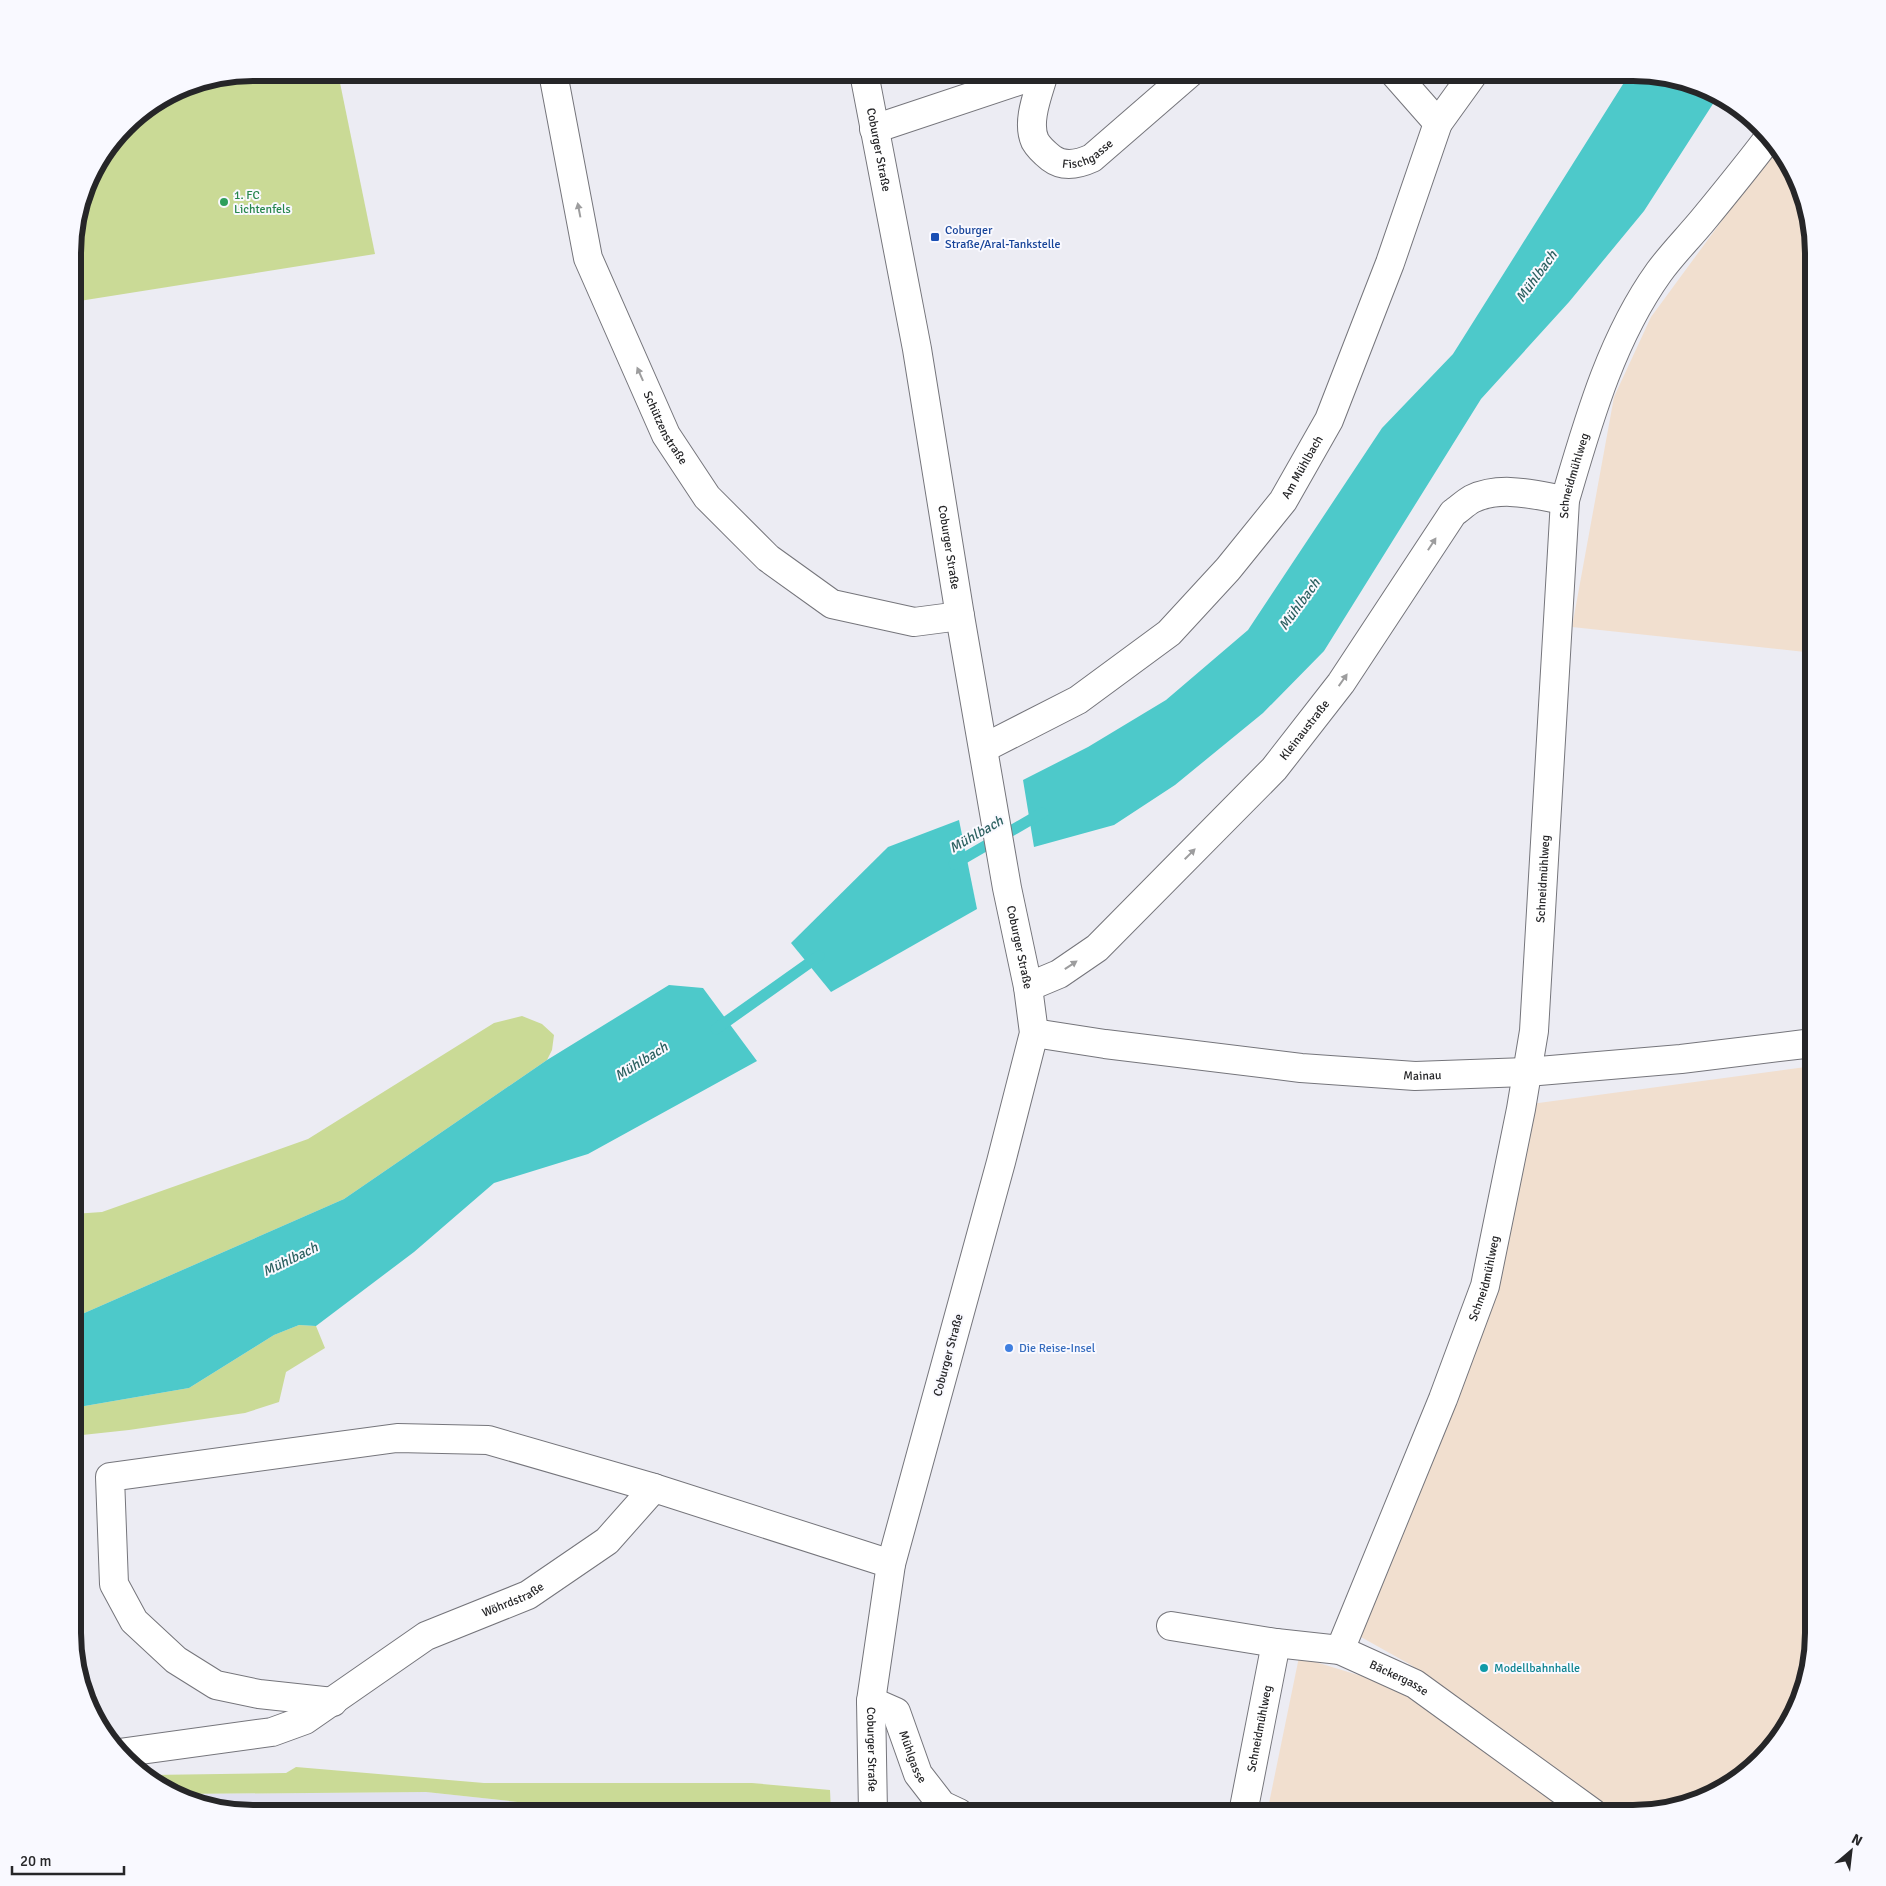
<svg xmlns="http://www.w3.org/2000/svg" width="1886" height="1886" font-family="Signika,sans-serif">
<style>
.commercial{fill:#f1dfcf}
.built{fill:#e1e1f0}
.green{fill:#cada96}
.water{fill:#4dc9ca}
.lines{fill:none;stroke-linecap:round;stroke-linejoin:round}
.stream{stroke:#4dc9ca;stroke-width:11}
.minor-casing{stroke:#75757b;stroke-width:30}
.minor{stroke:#fff;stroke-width:28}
.oneway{fill:#9d9d9e}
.leisure-dot{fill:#2e9e5b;stroke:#f9f9ff;stroke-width:2}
.transit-dot{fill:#1a4fb4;stroke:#f9f9ff;stroke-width:2}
.shop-dot{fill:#3f7fe0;stroke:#f9f9ff;stroke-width:2}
.culture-dot{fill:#0f9aa8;stroke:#f9f9ff;stroke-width:2}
.labels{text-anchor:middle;stroke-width:4;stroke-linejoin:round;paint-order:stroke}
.street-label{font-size:12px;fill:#262628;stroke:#f9f9ff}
.leisure-label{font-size:12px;fill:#27864d;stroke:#f9f9ff;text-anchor:start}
.transit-label{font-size:12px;fill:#164399;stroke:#f9f9ff;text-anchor:start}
.shop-label{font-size:12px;fill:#366cbe;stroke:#f9f9ff;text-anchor:start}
.culture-label{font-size:12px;fill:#0d838f;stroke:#f9f9ff;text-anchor:start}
.water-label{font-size:14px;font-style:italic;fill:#2d6161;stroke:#f9f9ff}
.rim{fill:none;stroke:#262628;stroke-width:6}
</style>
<rect width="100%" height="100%" fill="#ececf3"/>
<g class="commercial">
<polygon points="1776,147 1800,185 1813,253 1813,655 1805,652 1572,627 1614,397 1651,317"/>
<polygon points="1813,1066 1813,1632 1800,1702 1752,1768 1701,1800 1633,1813 1622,1813 1601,1806 1411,1665 1361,1637 1424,1472 1531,1104"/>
<polygon points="1299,1657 1414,1692 1577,1813 1267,1813"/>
</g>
<g class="built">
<polygon points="1805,652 1813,655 1813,796"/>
<polygon points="426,1792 620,1813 254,1813 184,1800 176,1794"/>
</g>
<g class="green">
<polygon points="254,73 338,73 375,254 73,302 73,241 91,173 134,118 185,86"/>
<polygon points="522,1016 542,1024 554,1035 552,1050 547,1060 344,1199 73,1318 73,1214 102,1212 308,1139 494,1023"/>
<polygon points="299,1325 316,1326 325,1348 286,1372 279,1402 245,1413 129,1430 73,1436 73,1408 189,1388 274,1335"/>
<polygon points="296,1767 484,1783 752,1783 830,1790 831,1813 620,1813 426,1792 176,1794 150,1775 286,1773"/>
</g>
<g class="water">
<polygon points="1630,73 1644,73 1712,91 1718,96 1644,211 1569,302 1481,399 1324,651 1263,713 1175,785 1114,825 1034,847 1023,780 1088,747 1166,700 1248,630 1382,428 1453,354"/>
<polygon points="959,820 977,909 831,992 791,943 888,847"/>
<polygon points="669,985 703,988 757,1061 588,1154 494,1183 414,1252 316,1326 299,1325 274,1335 189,1388 73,1408 73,1318 344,1199 547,1060"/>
</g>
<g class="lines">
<g class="stream">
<polyline points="954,864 1042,813"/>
<polyline points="716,1029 819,956"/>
</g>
<g class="minor-casing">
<g id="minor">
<path id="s1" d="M553 73 588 258 666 435 707 497 768 558 832 604 914 622 960 616"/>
<path id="s2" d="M864 73 917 349 960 616 1007 888 1028 987 1034 1033 1001 1162 891 1564 871 1701 873 1813"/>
<path id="s3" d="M1044 73C1039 92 1026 121 1035 141 1039 148 1046 154 1051 158 1064 168 1079 164 1092 158L1190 73"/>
<polyline points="1394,73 1438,123"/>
<polyline points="874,129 1042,73"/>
<path id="s4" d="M984 748 1078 700 1169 633 1228 569 1283 501 1329 420 1390 263 1438 123 1474 73"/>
<path id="s5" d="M1028 987 1059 974 1097 948 1274 769 1341 683 1453 513C1459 509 1465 503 1472 499 1502 485 1534 495 1565 500"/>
<path id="s6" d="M1034 1033 1105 1044 1301 1068 1415 1076 1527 1072 1681 1059 1813 1043"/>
<path id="s7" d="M1171 1626 1276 1643 1340 1650 1415 1684 1593 1813"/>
<path id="s8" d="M1340 1650 1443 1399 1485 1286 1521 1109 1534 1031 1565 500C1588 422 1611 339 1659 272 1672 254 1689 237 1703 220 1726 192 1748 165 1770 136"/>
<path id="s9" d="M871 1701 896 1712 918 1774 942 1805 959 1813"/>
<polyline points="333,1702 259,1694 216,1685 176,1660 134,1621 114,1584 110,1477 397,1438 488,1440 654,1488"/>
<path id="s10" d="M119 1753 272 1732 305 1720 426 1636 528 1595 607 1541 654 1488 891 1564"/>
<path id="s11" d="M1243 1813 1276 1643"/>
</g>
</g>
<use href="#minor" class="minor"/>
</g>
<defs><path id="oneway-solid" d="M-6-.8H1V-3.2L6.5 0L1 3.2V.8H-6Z" transform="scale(1.25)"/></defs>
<g class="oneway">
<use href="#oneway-solid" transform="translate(579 210) rotate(-101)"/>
<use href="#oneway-solid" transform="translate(640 374) rotate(-114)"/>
<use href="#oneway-solid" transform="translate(1432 544) rotate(-57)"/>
<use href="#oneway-solid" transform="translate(1343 680) rotate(-55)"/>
<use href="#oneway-solid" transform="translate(1190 854) rotate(-45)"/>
<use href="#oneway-solid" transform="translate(1071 965) rotate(-34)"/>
</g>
<circle class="leisure-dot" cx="224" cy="202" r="5"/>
<rect class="transit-dot" x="930" y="232" width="10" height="10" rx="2.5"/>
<circle class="shop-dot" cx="1009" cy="1348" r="5"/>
<circle class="culture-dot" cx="1484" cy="1668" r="5"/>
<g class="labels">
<g class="street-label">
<text dy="4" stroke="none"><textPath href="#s2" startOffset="78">Coburger Straße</textPath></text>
<text dy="4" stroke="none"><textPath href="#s3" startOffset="134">Fischgasse</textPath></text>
<text dy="4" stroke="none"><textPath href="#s1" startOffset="375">Schützenstraße</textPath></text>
<text dy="4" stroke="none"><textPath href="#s4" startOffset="432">Am Mühlbach</textPath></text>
<text dy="4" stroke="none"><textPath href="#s8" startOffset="1209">Schneidmühlweg</textPath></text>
<text dy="4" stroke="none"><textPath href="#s2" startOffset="482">Coburger Straße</textPath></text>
<text dy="4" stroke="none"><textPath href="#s5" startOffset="381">Kleinaustraße</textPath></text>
<text dy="4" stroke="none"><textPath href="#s8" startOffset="804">Schneidmühlweg</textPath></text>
<text dy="4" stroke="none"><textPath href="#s2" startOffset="888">Coburger Straße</textPath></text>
<text dy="4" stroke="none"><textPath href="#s6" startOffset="391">Mainau</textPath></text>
<text dy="4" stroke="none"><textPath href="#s8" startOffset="399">Schneidmühlweg</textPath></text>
<text transform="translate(948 1355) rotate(-75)" y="4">Coburger Straße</text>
<text dy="4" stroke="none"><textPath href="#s10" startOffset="431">Wöhrdstraße</textPath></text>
<text dy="4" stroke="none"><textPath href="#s7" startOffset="236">Bäckergasse</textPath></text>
<text dy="4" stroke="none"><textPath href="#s11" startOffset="86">Schneidmühlweg</textPath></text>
<text dy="4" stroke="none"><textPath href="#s2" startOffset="1712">Coburger Straße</textPath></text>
<text dy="4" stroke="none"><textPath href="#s9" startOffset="75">Mühlgasse</textPath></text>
</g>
<g class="leisure-label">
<text x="234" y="199">1. FC<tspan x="234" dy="14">Lichtenfels</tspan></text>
</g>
<g class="transit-label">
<text x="945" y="234">Coburger<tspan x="945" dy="14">Straße/Aral-Tankstelle</tspan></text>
</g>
<g class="shop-label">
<text x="1019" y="1352">Die Reise-Insel</text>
</g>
<g class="culture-label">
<text x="1494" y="1672">Modellbahnhalle</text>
</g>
<g class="water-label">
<text transform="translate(1536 276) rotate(-54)" y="5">Mühlbach</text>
<text transform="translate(1299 604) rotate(-54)" y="5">Mühlbach</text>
<text transform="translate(976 834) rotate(-30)" y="5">Mühlbach</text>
<text transform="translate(641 1061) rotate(-32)" y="5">Mühlbach</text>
<text transform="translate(290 1259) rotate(-26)" y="5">Mühlbach</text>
</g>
</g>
<path d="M0 0H1886V1886H0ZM253 81H1633A172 172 0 0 1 1805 253V1633A172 172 0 0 1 1633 1805H253A172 172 0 0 1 81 1633V253A172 172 0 0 1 253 81Z" fill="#f9f9ff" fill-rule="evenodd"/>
<path class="rim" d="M253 81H1633A172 172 0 0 1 1805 253V1633A172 172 0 0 1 1633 1805H253A172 172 0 0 1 81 1633V253A172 172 0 0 1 253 81Z"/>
<g transform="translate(1851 1851) rotate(28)" stroke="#f9f9ff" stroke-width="4" paint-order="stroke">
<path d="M0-4L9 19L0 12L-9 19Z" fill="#262628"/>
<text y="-8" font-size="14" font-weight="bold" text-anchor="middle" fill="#262628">N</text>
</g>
<path d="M12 1866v8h112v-8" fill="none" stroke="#262628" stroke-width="2.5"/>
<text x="20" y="1866" font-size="15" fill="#262628" stroke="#f9f9ff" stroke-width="4" paint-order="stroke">20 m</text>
</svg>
